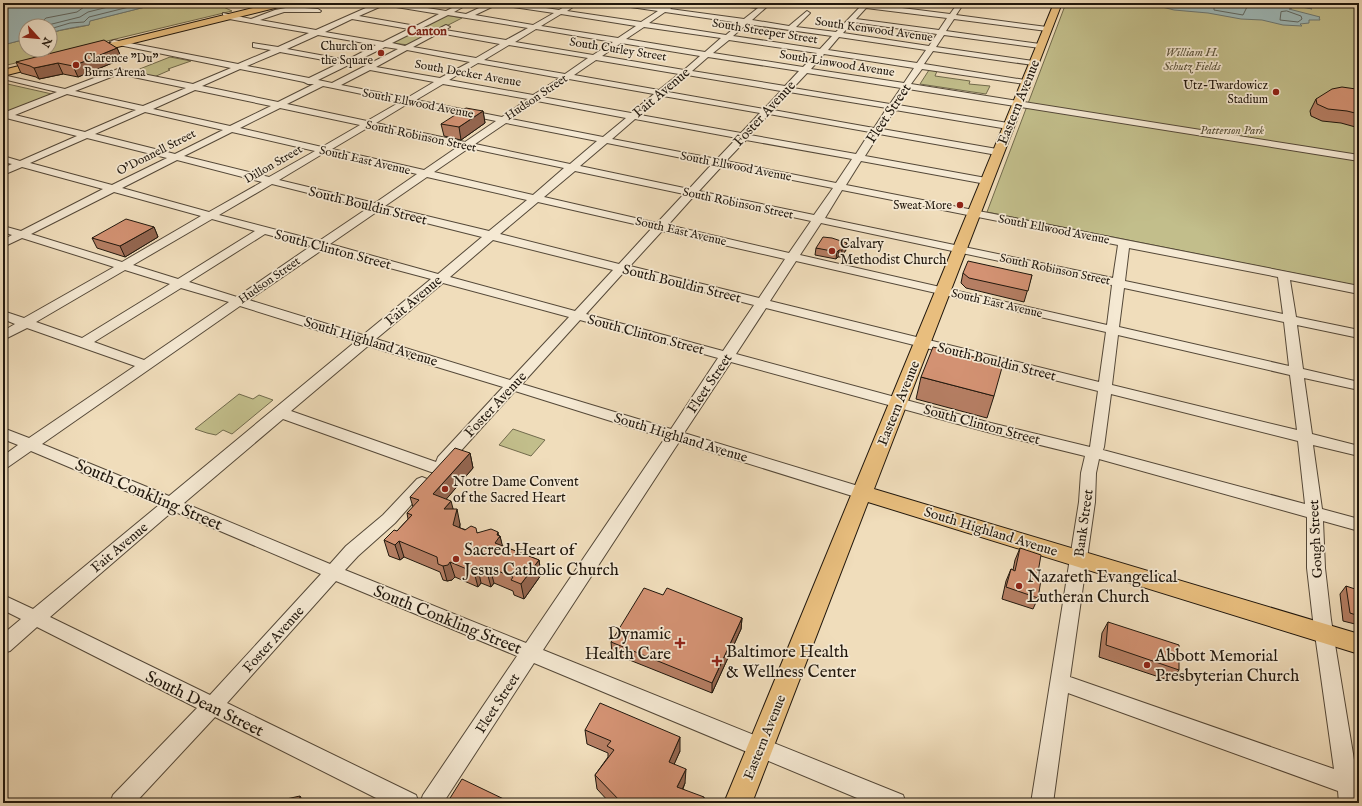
<svg xmlns="http://www.w3.org/2000/svg" width="1362" height="806" font-family="'IM FELL English',serif">
<style>
.green{fill:#c2be8b;stroke:#716a4c}
.water{fill:#9ebaba;stroke:#6c7975}
.lines{fill:none;stroke-linecap:round;stroke-linejoin:round}
.shore{stroke:#5f6864;stroke-width:1}
.minor-casing{stroke:#544838;stroke-width:2}
.major-casing{stroke:#20170d;stroke-width:2}
.minor{fill:#f5e9d3;fill-rule:evenodd}
.major{fill:#e8be7e;fill-rule:evenodd}
.wall{fill:#b57e63;stroke:#20170d}
.shaded-wall{fill:#946650;stroke:#20170d}
.building{fill:#d39273;stroke:#20170d}
.poi-dot{fill:#8f2418;stroke:#f5e9d3;stroke-width:1.5}
.labels{text-anchor:middle;stroke-width:3.5;stroke-linejoin:round;paint-order:stroke}
.far-street-label{font-size:12px;fill:#20170d;stroke:#f5e9d3}
.far-poi-label{font-size:12px;fill:#20170d;stroke:#f5e9d3;text-anchor:end}
.far-park-label{font-size:12px;font-style:italic;fill:#595139;stroke:#f5e9d3}
.far-neighbourhood-label{font-size:13px;font-weight:bold;fill:#7a1f14;stroke:#f5e9d3}
.street-label{font-size:14px;fill:#20170d;stroke:#f5e9d3}
.poi-label{font-size:14px;fill:#20170d;stroke:#f5e9d3;text-anchor:start}
.near-street-label{font-size:17px;fill:#20170d;stroke:#f5e9d3}
.near-poi-label{font-size:17px;fill:#20170d;stroke:#f5e9d3;text-anchor:start}
</style>
<rect width="100%" height="100%" fill="#f0ddbb"/>
<filter id="stains"><feTurbulence type="fractalNoise" baseFrequency=".005" numOctaves="4"/><feColorMatrix values="0 0 0 0 .2 0 0 0 0 .09 0 0 0 0 .02 0 0 0 .5 -.17"/></filter>
<radialGradient id="worn" r=".72"><stop offset=".6" stop-color="#630" stop-opacity="0"/><stop offset="1" stop-color="#630" stop-opacity=".3"/></radialGradient>
<g class="green">
<path d="M161 3H215L232 11 3 66V45L26 39V50H50V33C63 29 76 28 89 25V21Z"/>
<polygon points="1066,3 1359,3 1359,286 987,212"/>
<polygon points="446,15 462,18 409,45 391,43"/>
<polygon points="170,57 191,61 168,69 170,70 154,77 132,72"/>
<polygon points="929,70 937,71 935,76 970,81 969,84 990,86 986,94 920,84"/>
<polygon points="3,83 52,94 3,113"/>
<polygon points="239,394 253,399 259,395 273,400 232,434 223,430 216,435 207,433 195,429"/>
<polygon points="513,429 545,440 531,456 499,445"/>
</g>
<g class="water">
<path d="M3 3H161L90 21 89 25C76 27 63 29 50 33V26H26V39L3 45Z"/>
<polygon points="1153,3 1175,3 1201,6 1215,3 1247,3 1285,7 1283,5 1295,4 1312,9 1291,5 1288,6 1292,8 1289,9 1320,17 1319,18 1320,20 1309,20 1309,23 1300,24 1302,26 1283,25 1262,20 1241,19 1208,13 1174,10 1162,7"/>
</g>
<g class="lines">
<g class="shore">
<polyline points="1214,3 1214,10 1243,15 1247,7 1254,6 1255,3"/>
<polygon points="1287,11 1301,16 1302,19 1298,22 1280,20 1281,12"/>
<polyline points="37,26 46,18 77,12 84,7 99,3"/>
<polyline points="44,26 80,17 88,12 124,3"/>
<polyline points="50,29 70,23 84,22 89,17 145,3"/>
</g>
<g class="minor-casing">
<path id="minor" d="M377 3H396L446 11 462 3H470L454 12 466 14 490 3H513L559 10 571 3H579L567 11 641 22 658 11 617 5 614 3H631L663 8 670 3H677L670 9 744 19 758 8 732 5 729 3 762 5 764 3H771L752 20 789 26 807 11 810 13 796 27 836 32 860 7 846 5 843 3H870V4L950 14 958 3H964L956 15 1047 27 1051 29 1047 31 954 19 946 31 1040 44 1044 46 1040 48 944 35 936 47 1033 61 1037 63 1033 65 933 51 924 64 1025 80 1029 82 1025 84 922 69 911 84 1359 155V161L908 89 898 105 1008 123 1012 126 1008 129 895 110 882 129 997 149 1002 152 997 155 879 134 865 156 986 178 991 181 986 184 861 161 846 185 1359 286V294L1290 280 1296 317 1359 330V338L1297 325 1303 369 1359 382V390L1304 378 1312 434 1359 446V456L1313 445 1322 509 1359 519V531L1323 521 1325 568 1331 620 1358 784 1359 803H1339L1338 791 1068 693 1053 803H1031L1079 502 1081 473 1085 456 991 433 731 362 684 433 868 489 870 493 868 497 862 499 679 442 543 650 903 795 906 803H869L534 663 443 803H420L423 795 517 656 336 581 227 703 416 795 419 803H386L215 717 135 803H110L113 795 197 708 37 627 10 651 3 653V634L21 619 3 610V595L33 609 159 505 31 451 8 467 3 468V456L18 445 3 439V428L29 438 135 366 27 328 3 340V331L15 324 3 319V311L24 318 114 267 22 238 3 247V240L12 235 3 232V226L21 231 103 189 22 167 3 175V168L12 164 3 162V156L20 161 77 136 6 118 3 119V113L57 92 3 79V75L65 89 118 69 193 84 231 68 114 44 110 42 114 40 238 64 271 50 253 47V43L278 47 309 33 229 19 223 15V13L251 19 275 10 291 7 318 9 321 11 320 12H284L260 20 316 30ZM498 4 500 5 554 13 533 25 475 15ZM384 5 439 14 416 26 359 16ZM866 8 947 18 939 30 856 19ZM665 12 740 23 726 35 649 23ZM561 14 636 26 618 38 541 26ZM448 15 528 28 506 40 445 30 450 27 446 25 405 46 392 43ZM352 19 409 29 383 42 325 32ZM853 22 937 34 929 46 843 33ZM747 24 832 36 820 49 733 36ZM644 27 721 38 705 52 626 39ZM536 29 613 42 593 55 515 42ZM439 33 500 44 476 58 413 47ZM318 35 376 45 347 60 287 49ZM839 37 926 50 917 63 828 50ZM729 40 817 53 803 67 713 53ZM621 43 700 56 684 70 602 56ZM509 45 588 58 565 74 484 60ZM385 47 398 49 332 83 318 80ZM407 50 470 62 440 78 376 67ZM280 52 340 63 309 78 247 66ZM824 54 914 68 904 83 811 69ZM708 57 799 71 785 86 692 71ZM596 60 679 74 659 90 574 75ZM478 63 560 78 533 95 449 80ZM240 69 304 82 308 84H314L278 102 202 86ZM370 70 434 82 407 98 341 85ZM807 73 901 88 890 104 793 88ZM119 74 186 88 143 106 75 91ZM687 75 781 91 764 109 668 92ZM569 79 654 94 631 113 542 97ZM443 84 528 99 502 117 416 100ZM323 86 333 88 400 102 367 121 287 104ZM195 90 271 106 230 126 153 109ZM789 92 887 108 874 128 773 110ZM67 94 136 110 85 132 15 115ZM663 96 760 113 741 133 640 115ZM537 101 626 118 603 137 511 119ZM409 103 496 121 465 142 376 123ZM280 108 360 125 322 147 240 128ZM145 112 223 130 175 154 95 134ZM769 114 870 132 856 154 750 135ZM635 119 737 138 717 159 612 139ZM506 123 597 141 570 164 475 144ZM369 127 459 146 424 170 332 149ZM232 132 315 151 269 177 184 156ZM87 138 167 158 112 185 30 163ZM746 140 852 159 836 183 726 161ZM607 143 712 164 689 189 580 166ZM469 148 564 168 533 195 434 172ZM324 153 417 174 375 203 279 180ZM177 160 262 182 209 212 122 188ZM722 166 833 188 814 215 699 191ZM575 171 684 194 657 223 544 197ZM427 177 527 200 489 231 385 206ZM272 184 368 208 319 241 219 215ZM842 190 1118 245 1113 278 825 218ZM114 192 201 216 122 262 31 234ZM694 196 811 221 789 253 668 225ZM538 202 652 228 619 264 500 234ZM378 211 482 237 438 274 330 244ZM212 219 255 231 178 279 133 265ZM821 223 1112 285 1107 325 800 255ZM662 231 785 259 759 298 630 266ZM265 234 311 246 237 297 189 282ZM493 240 613 270 575 311 450 277ZM1129 248 1278 277 1283 314 1125 281ZM322 250 431 279 363 335 249 300ZM796 261 1106 332 1099 382 770 301ZM125 270 170 284 82 338 36 322ZM624 272 754 305 723 351 586 314ZM443 283 569 317 510 380 376 339ZM181 288 229 302 144 360 94 342ZM1124 288 1284 322 1289 366 1119 327ZM240 306 355 342 169 496 42 444ZM766 308 1098 391 1090 447 991 423 736 354ZM580 320 718 358 671 429 522 384ZM1118 335 1290 375 1297 430 1112 385ZM368 346 503 387 438 457 436 462 291 411ZM515 391 665 438 526 643 345 570 358 556 395 523 427 487 430 483 427 479 422 477 417 479 383 515 346 546 330 564 184 503 283 419 431 472 436 473 441 472 444 468 443 466 448 465ZM1111 394 1298 441 1305 504 1103 450 1104 447ZM1099 459 1307 517V568L1313 620 1334 769 1070 677 1095 502 1096 473ZM173 511 321 574 210 695 50 617Z"/>
</g>
<g class="major-casing">
<g id="major">
<polygon points="273,3 288,3 287,5 89,54 84,51 86,49"/>
<polygon points="1054,3 1062,3 874,489 1359,634 1359,654 868,502 752,803 724,803"/>
<polygon points="43,60 47,61 48,63 47,65 3,76 3,70"/>
</g>
</g>
<use href="#minor" class="minor"/>
<use href="#major" class="major"/>
</g>
<g class="wall">
<polygon points="117,48 122,59 78,77 63,74 39,79 36,77 21,73 16,62"/>
<polygon points="1359,90 1359,128 1341,123 1322,121 1311,116 1310,111 1316,99"/>
<polygon points="483,111 485,123 461,140 444,136 441,124"/>
<polygon points="154,227 158,237 125,257 97,248 92,238"/>
<polygon points="816,248 846,250 841,257 838,257 836,259 815,255"/>
<polygon points="963,273 1032,275 1024,302 966,288 961,283"/>
<polygon points="921,377 994,396 987,418 916,399"/>
<polygon points="470,453 473,468 446,499 453,509 460,524 460,528 477,533 498,536 500,536 502,546 539,560 541,575 524,599 514,595 513,591 494,583 491,587 481,583 478,587 455,577 452,580 447,581 443,580 440,572 404,557 400,560 389,556 384,540 397,531 408,519 407,513 413,507 410,497"/>
<polygon points="1020,548 1037,578 1038,598 1033,609 1002,599 1006,581 1011,569 1013,570 1015,560"/>
<polygon points="1346,586 1359,599 1359,619 1355,624 1343,621 1340,594"/>
<polygon points="663,595 742,618 741,629 712,693 612,653 611,642"/>
<polygon points="1108,622 1179,670 1171,681 1099,657 1102,633"/>
<polygon points="1359,703 1359,723 1356,706"/>
<polygon points="585,730 680,751 674,764 685,783 683,789 704,803 610,803 597,789 595,775 608,757 608,753 587,744"/>
</g>
<g class="shaded-wall">
<polygon points="117,48 122,59 78,77 73,66"/>
<polygon points="58,63 63,74 39,79 34,68"/>
<polygon points="483,111 485,123 461,140 459,127"/>
<polygon points="154,227 158,237 125,257 120,246"/>
<polygon points="847,243 846,250 841,257 842,250"/>
<polygon points="839,250 838,257 836,259 837,252"/>
<polygon points="470,453 473,468 437,510 433,494"/>
<polygon points="451,501 455,516 457,509 460,524 457,540 444,509"/>
<polygon points="498,532 499,538 500,536 504,552 495,543 497,535"/>
<polygon points="399,541 404,557 400,560 395,545"/>
<polygon points="539,560 541,575 524,599 521,584"/>
<polygon points="450,562 455,577 452,580 447,581 443,566"/>
<polygon points="478,568 481,583 478,587 474,572"/>
<polygon points="490,568 494,583 491,587 487,572"/>
<polygon points="742,618 741,629 712,693 712,683"/>
<polygon points="680,737 680,751 669,776 669,762"/>
<polygon points="686,769 685,783 677,801 677,787"/>
<polygon points="300,796 304,803 299,803"/>
<polygon points="704,797 704,803 701,803"/>
</g>
<g class="building">
<polygon points="104,40 117,48 73,66 58,63 34,68 30,66 16,62"/>
<polygon points="1342,87 1356,89 1359,90 1359,114 1347,111 1328,109 1317,104 1316,99 1332,89"/>
<polygon points="466,108 483,111 459,127 441,124"/>
<polygon points="126,219 154,227 120,246 92,238"/>
<polygon points="823,237 832,238 847,243 842,250 839,250 837,252 816,248"/>
<polygon points="968,261 1032,275 1028,291 969,278 963,273"/>
<polygon points="933,347 1003,364 994,396 921,377"/>
<polygon points="455,448 470,453 433,494 451,501 444,509 457,509 453,525 465,530 471,526 476,528 477,533 491,529 498,532 497,535 500,536 495,543 539,560 521,584 511,580 513,577 490,568 487,572 478,568 474,572 450,562 448,565 443,566 438,564 437,557 399,541 395,545 384,540 394,530 397,531 412,515 407,513 419,500 410,497"/>
<polygon points="1020,548 1041,555 1037,578 1041,580 1038,598 1006,587 1011,569 1015,571"/>
<polygon points="1346,586 1358,590 1359,599 1359,616 1350,613"/>
<polygon points="644,588 663,595 667,588 742,618 712,683 611,642"/>
<polygon points="1108,622 1179,645 1179,670 1106,645"/>
<polygon points="600,703 680,737 669,762 686,769 677,787 704,797 701,803 622,803 595,775 614,750 607,746 611,741 585,730"/>
<polygon points="462,779 512,803 447,803"/>
<polygon points="300,796 299,803 268,803"/>
</g>
<g class="poi-dot">
<circle cx="381" cy="53" r="4"/>
<circle cx="76" cy="65" r="4"/>
<circle cx="1276" cy="92" r="4"/>
<circle cx="960" cy="205" r="4"/>
<circle cx="832" cy="251" r="4"/>
<circle cx="445" cy="489" r="4"/>
<circle cx="456" cy="559" r="4"/>
<circle cx="1019" cy="586" r="4"/>
<path d="M678 637h4v4h4v4h-4v4h-4v-4h-4v-4h4z"/>
<path d="M715 655h4v4h4v4h-4v4h-4v-4h-4v-4h4z"/>
<circle cx="1147" cy="665" r="4"/>
</g>
<g class="labels">
<g class="far-street-label">
<text transform="translate(874 29) rotate(8)" y="4">South Kenwood Avenue</text>
<text transform="translate(765 31) rotate(9)" y="4">South Streeper Street</text>
<text transform="translate(618 49) rotate(9)" y="4">South Curley Street</text>
<text transform="translate(837 63) rotate(9)" y="4">South Linwood Avenue</text>
<text transform="translate(468 73) rotate(10)" y="4">South Decker Avenue</text>
<text transform="translate(536 97) rotate(-34)" y="4">Hudson Street</text>
<text transform="translate(418 103) rotate(11)" y="4">South Ellwood Avenue</text>
<text transform="translate(421 136) rotate(12)" y="4">South Robinson Street</text>
<text transform="translate(156 152) rotate(-27)" y="4">O'Donnell Street</text>
<text transform="translate(365 160) rotate(13)" y="4">South East Avenue</text>
<text transform="translate(273 164) rotate(-30)" y="4">Dillon Street</text>
<text transform="translate(736 166) rotate(11)" y="4">South Ellwood Avenue</text>
<text transform="translate(738 203) rotate(12)" y="4">South Robinson Street</text>
<text transform="translate(1054 229) rotate(11)" y="4">South Ellwood Avenue</text>
<text transform="translate(681 231) rotate(13)" y="4">South East Avenue</text>
<text transform="translate(1055 269) rotate(12)" y="4">South Robinson Street</text>
<text transform="translate(269 280) rotate(-35)" y="4">Hudson Street</text>
<text transform="translate(997 303) rotate(13)" y="4">South East Avenue</text>
</g>
<g class="far-poi-label">
<text x="373" y="50">Church on<tspan x="373" dy="14">the Square</tspan></text>
<text x="84" y="62" text-anchor="start">Clarence "Du"<tspan x="84" dy="14">Burns Arena</tspan></text>
<text x="1268" y="89">Utz-Twardowicz<tspan x="1268" dy="14">Stadium</tspan></text>
<text x="952" y="209">Sweat More</text>
</g>
<g class="far-park-label">
<text x="1192" y="56">William H.<tspan x="1192" dy="14">Schutz Fields</tspan></text>
<text x="1232" y="134">Patterson Park</text>
</g>
<g class="far-neighbourhood-label">
<text x="427" y="35">Canton</text>
</g>
<g class="street-label">
<text transform="translate(661 92) rotate(-40)" y="5">Fait Avenue</text>
<text transform="translate(1018 102) rotate(-68)" y="5">Eastern Avenue</text>
<text transform="translate(764 113) rotate(-47)" y="5">Foster Avenue</text>
<text transform="translate(888 113) rotate(-56)" y="5">Fleet Street</text>
<text transform="translate(368 205) rotate(14)" y="5">South Bouldin Street</text>
<text transform="translate(333 249) rotate(15)" y="5">South Clinton Street</text>
<text transform="translate(682 283) rotate(14)" y="5">South Bouldin Street</text>
<text transform="translate(413 300) rotate(-40)" y="5">Fait Avenue</text>
<text transform="translate(646 334) rotate(15)" y="5">South Clinton Street</text>
<text transform="translate(371 341) rotate(17)" y="5">South Highland Avenue</text>
<text transform="translate(997 361) rotate(14)" y="5">South Bouldin Street</text>
<text transform="translate(709 383) rotate(-56)" y="5">Fleet Street</text>
<text transform="translate(898 403) rotate(-68)" y="5">Eastern Avenue</text>
<text transform="translate(495 404) rotate(-47)" y="5">Foster Avenue</text>
<text transform="translate(982 424) rotate(15)" y="5">South Clinton Street</text>
<text transform="translate(681 437) rotate(17)" y="5">South Highland Avenue</text>
<text transform="translate(1083 523) rotate(-82)" y="5">Bank Street</text>
<text transform="translate(991 531) rotate(17)" y="5">South Highland Avenue</text>
<text transform="translate(1315 539) rotate(-93)" y="5">Gough Street</text>
<text transform="translate(119 547) rotate(-40)" y="5">Fait Avenue</text>
<text transform="translate(273 639) rotate(-48)" y="5">Foster Avenue</text>
<text transform="translate(497 703) rotate(-57)" y="5">Fleet Street</text>
<text transform="translate(764 737) rotate(-68)" y="5">Eastern Avenue</text>
</g>
<g class="poi-label">
<text x="840" y="248">Calvary<tspan x="840" dy="16">Methodist Church</tspan></text>
<text x="453" y="486">Notre Dame Convent<tspan x="453" dy="16">of the Sacred Heart</tspan></text>
</g>
<g class="near-street-label">
<text transform="translate(149 494) rotate(23)" y="6">South Conkling Street</text>
<text transform="translate(448 619) rotate(22)" y="6">South Conkling Street</text>
<text transform="translate(205 703) rotate(26)" y="6">South Dean Street</text>
</g>
<g class="near-poi-label">
<text x="464" y="555">Sacred Heart of<tspan x="464" dy="20">Jesus Catholic Church</tspan></text>
<text x="1027" y="582">Nazareth Evangelical<tspan x="1027" dy="20">Lutheran Church</tspan></text>
<text x="671" y="639" text-anchor="end">Dynamic<tspan x="671" dy="20">Health Care</tspan></text>
<text x="726" y="657">Baltimore Health<tspan x="726" dy="20">&amp; Wellness Center</tspan></text>
<text x="1155" y="661">Abbott Memorial<tspan x="1155" dy="20">Presbyterian Church</tspan></text>
</g>
</g>
<rect width="1362" height="806" fill="none" stroke="#f0ddbb" stroke-width="16"/>
<rect x="4" y="4" width="1354" height="798" fill="none" stroke="#20170d" stroke-width="2"/>
<rect x="8" y="8" width="1346" height="790" fill="none" stroke="#20170d"/>
<g transform="translate(38 38) rotate(117)"><circle r="19" fill="#f5e9d3" stroke="#a09584"/>
<path d="M0-3L7 15L0 10L-7 15Z" fill="#8f2418"/>
<text y="-6" font-size="11" font-weight="bold" text-anchor="middle" fill="#20170d">N</text>
</g>
<rect width="100%" height="100%" filter="url(#stains)"/>
<rect width="100%" height="100%" fill="url(#worn)"/>
</svg>
